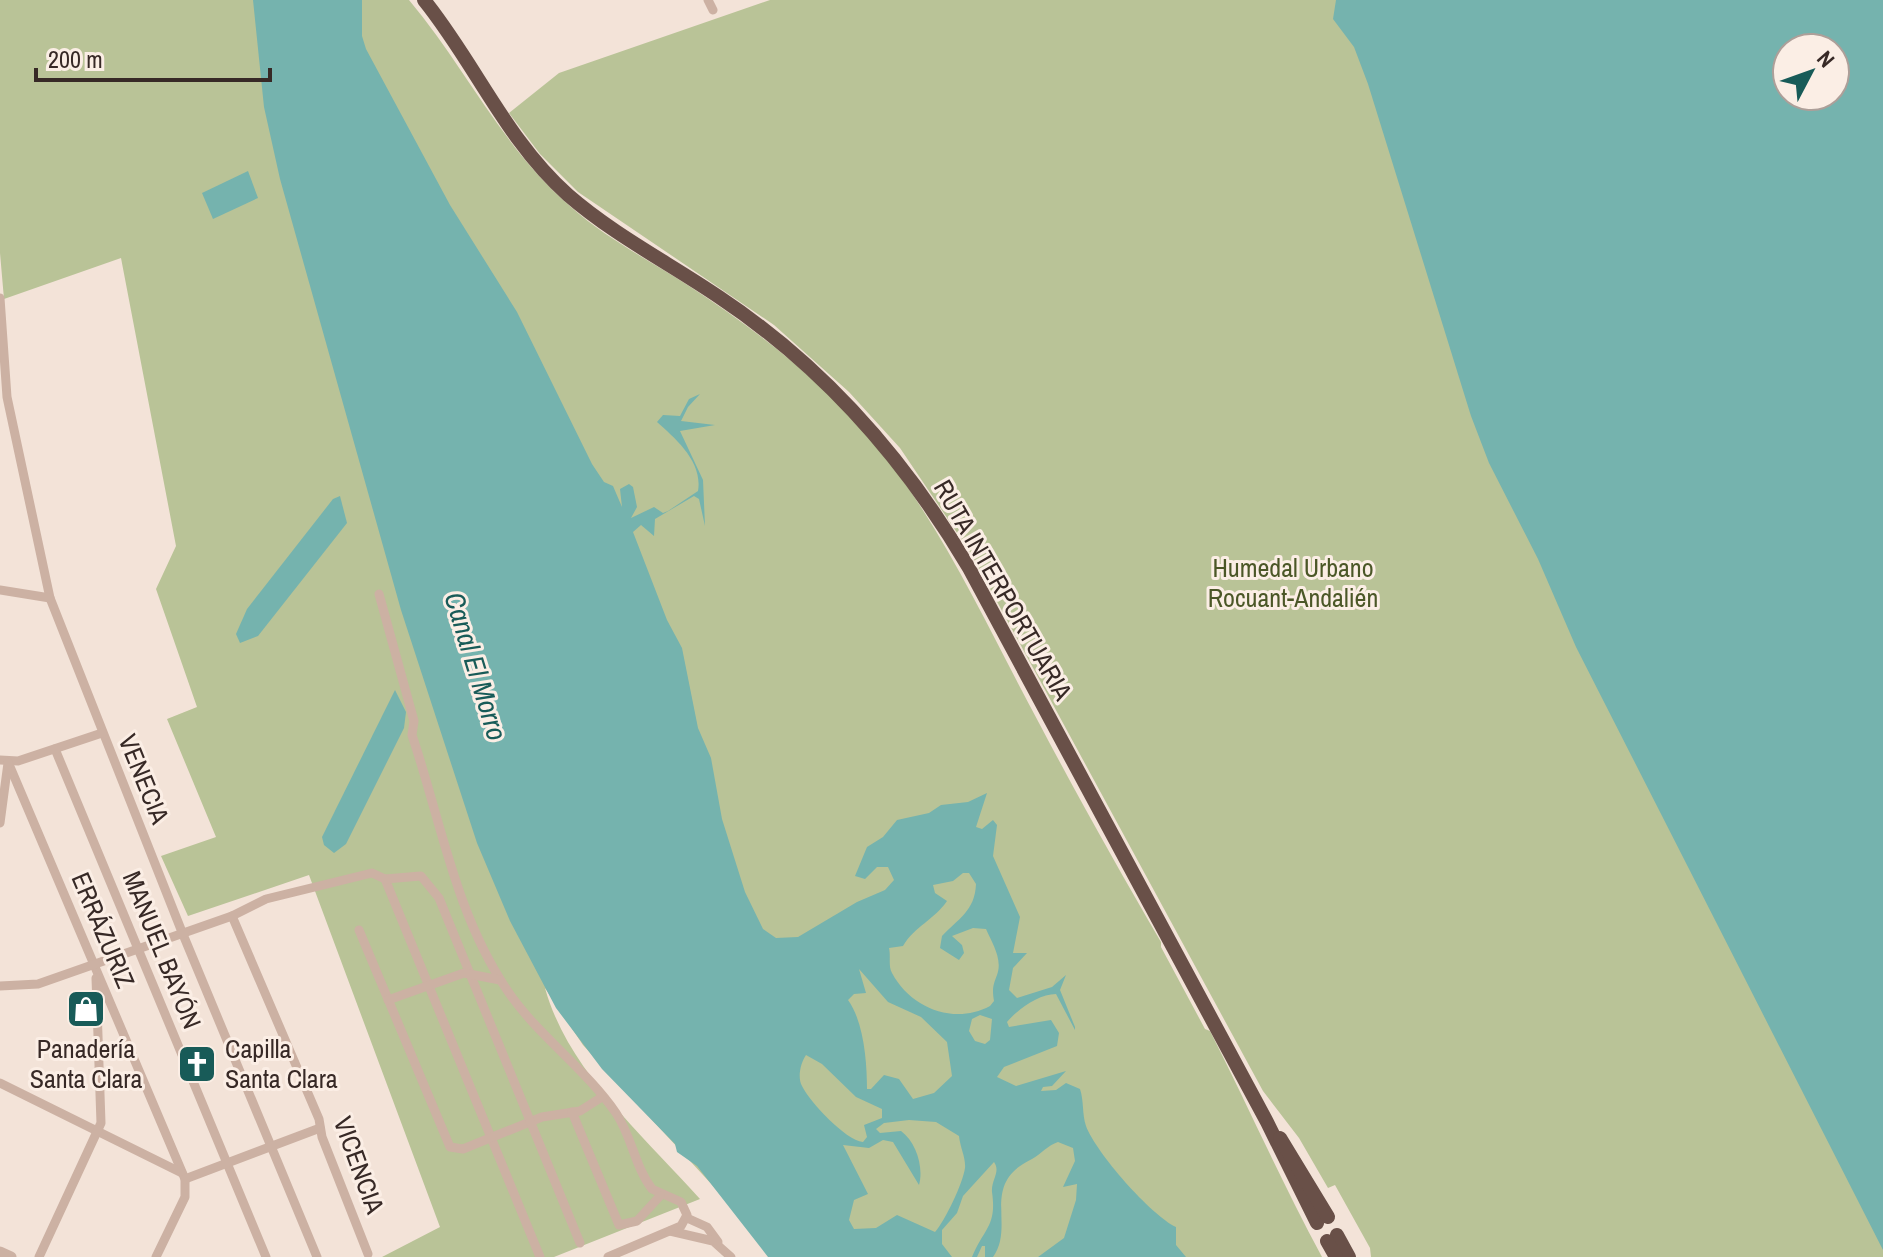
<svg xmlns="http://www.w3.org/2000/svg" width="1883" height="1257" font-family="'Archivo Narrow',sans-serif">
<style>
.green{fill:#b9c397}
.water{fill:#75b3ae;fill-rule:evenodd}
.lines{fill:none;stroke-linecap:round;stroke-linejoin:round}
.minor{stroke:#ccb1a3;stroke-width:9}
.tertiary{stroke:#ccb1a3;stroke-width:11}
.trunk{stroke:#695048;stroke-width:14}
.labels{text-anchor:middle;stroke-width:6;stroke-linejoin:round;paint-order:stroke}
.park-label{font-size:26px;fill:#4b5727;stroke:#fbeee5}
.street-label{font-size:26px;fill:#372926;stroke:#fbeee5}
.poi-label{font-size:26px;fill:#372926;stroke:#fbeee5}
.water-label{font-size:28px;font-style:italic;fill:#185b58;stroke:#fbeee5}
</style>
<rect width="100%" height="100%" fill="#f3e3d8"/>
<g class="green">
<path d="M0 0H409C467 69 502 148 571 207 607 239 649 260 689 286 755 329 822 381 873 441 943 526 987 627 1039 723 1077 795 1120 872 1161 942V947L1205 1029 1210 1031C1248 1106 1281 1181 1322 1257H771L727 1201 583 1045 545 988C568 1071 644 1136 700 1199L554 1257H382L440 1227 309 875 188 916 161 856 216 837 167 719 197 707 156 589 176 546 121 258 4 299 0 253Z"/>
<polygon points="770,0 1454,0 1883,1151 1883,1257 1371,1257 1370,1248 1335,1185 1328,1188 1299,1138 1263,1091 970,552 900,448 849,392 774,325 578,192 540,154 509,113 559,73"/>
</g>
<g class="water">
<path d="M253 0H362V36L366 49 450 205 517 312 592 464 604 482 613 486 622 507 620 489 629 484 633 487 637 507 631 518 654 507 663 513 668 511 698 491C703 462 676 439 657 422L663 415 680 416 689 399 700 394 688 407 681 421 715 425 680 431 703 480 705 526 699 499 694 496 655 519 654 536 641 525 633 532 667 620 682 648 698 728 711 758 722 819 745 892 763 929 776 938 798 937 857 902 885 890 894 880 888 867H877L865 879 855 876 867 847 883 837 897 820 929 813 941 805 968 802 987 793 976 827 982 829 993 820 997 825 993 856 1020 917 1013 953H1027L1013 968 1009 990 1017 998 1052 987 1066 975 1060 990 1075 1027V1030L1056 994C1039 994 1018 1009 1007 1022L1009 1027 1051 1020 1059 1033 1057 1046 1004 1067 997 1077 1016 1086 1066 1071 1052 1086 1043 1087 1041 1091 1056 1090 1066 1083 1080 1089C1084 1101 1082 1114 1086 1126 1096 1153 1151 1215 1176 1227V1245L1186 1257H1038L1064 1238 1076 1200 1077 1184 1063 1187 1075 1161 1073 1148 1058 1142C1048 1145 1041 1154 1032 1159 979 1184 1016 1225 993 1257H985V1246H982L977 1257H972C984 1228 997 1226 992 1192 991 1180 1001 1172 994 1162L963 1196 957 1213 942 1230V1244L952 1257H768L697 1166 677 1152 675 1144 602 1069 556 1008 510 921 477 843 401 610 280 179 264 107ZM963 873H969L976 884C975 911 958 919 942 936L940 948 959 960 964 953 962 945 952 936 973 928 986 929C992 943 1003 959 997 975 993 986 992 988 994 1001L990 1006C955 1025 911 1009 892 973 888 966 891 956 889 948L903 946C915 926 934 920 947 901L935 893 933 885 953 881ZM859 969 888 1002 921 1017 947 1042 952 1076 934 1093 913 1099 899 1079 884 1075 871 1089H867C867 1063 864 1022 848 1000L854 994 866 993ZM980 1015 992 1019 990 1040 985 1044 975 1041 969 1031 972 1019ZM806 1055 822 1064 856 1097 882 1109V1118L864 1125 867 1137 863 1142C845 1140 810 1102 802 1086 797 1077 801 1062 806 1055ZM909 1120 936 1122 959 1136C960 1147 966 1158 965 1168 963 1183 945 1221 935 1232L897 1215 876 1228 854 1229 849 1220 854 1200 868 1194 843 1145 869 1148 883 1140 893 1142 919 1185C924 1167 916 1142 901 1131L880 1133 876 1129 884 1123Z"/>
<path d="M1336 0H1883V1250L1576 647 1538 559 1489 463 1471 416 1368 84 1354 47 1333 19ZM1787 48H1835V96H1787Z"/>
<polygon points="248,171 258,198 213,219 202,193"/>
<polygon points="340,496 347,523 258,636 240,643 236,634 247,609 333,499"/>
<polygon points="395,690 406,712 404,728 346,844 334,853 324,845 322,837"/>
</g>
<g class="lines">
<g class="minor">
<polyline points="708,0 713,10"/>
<polyline points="0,298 7,397 50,598 182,932 317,1257"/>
<polyline points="0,590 50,598"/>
<path d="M379 594 414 721 412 735C441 821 455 913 507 990 537 1035 585 1068 616 1113 632 1137 635 1167 652 1189L681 1202 687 1215 681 1226 608 1257"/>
<polyline points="55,749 266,1257"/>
<polyline points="0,760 18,761 102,733"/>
<polyline points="8,762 185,1179 185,1197 156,1257"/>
<polyline points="0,823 8,763"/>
<polyline points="385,879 540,1257"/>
<polyline points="232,916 319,1119 322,1137 368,1254"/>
<polyline points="359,930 450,1147 463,1149 542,1117 580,1111 602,1097"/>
<polyline points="0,986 38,984 232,916 266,899 372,873 385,879 421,876 439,898 580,1243"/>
<polyline points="388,1000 464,973 500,980"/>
<polyline points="0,1083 182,1173"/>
<polyline points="572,1112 619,1225 637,1221 660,1196"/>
<polyline points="185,1179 320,1128"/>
<polyline points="687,1218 707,1227 718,1242"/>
<polyline points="670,1231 713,1241 731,1257"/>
<polyline points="39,1257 101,1123 96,978"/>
</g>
<polyline class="tertiary" points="0,1252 11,1257"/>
<g class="trunk">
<path d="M424 0C475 63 506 140 568 195 614 235 669 263 719 297 824 367 905 459 969 568L1267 1122 1317 1223"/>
<polyline points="1280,1138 1328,1217"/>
<polyline points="1337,1235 1349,1257"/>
<polyline points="1327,1241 1336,1257"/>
</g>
</g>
<defs>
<g id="shop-square" transform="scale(2)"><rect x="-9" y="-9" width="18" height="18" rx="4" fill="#185b58" stroke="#fbeee5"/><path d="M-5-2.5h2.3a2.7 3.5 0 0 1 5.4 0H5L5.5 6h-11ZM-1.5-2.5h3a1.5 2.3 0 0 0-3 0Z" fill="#fff"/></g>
<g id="church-square" transform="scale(2)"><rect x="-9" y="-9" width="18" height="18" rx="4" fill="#185b58" stroke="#fbeee5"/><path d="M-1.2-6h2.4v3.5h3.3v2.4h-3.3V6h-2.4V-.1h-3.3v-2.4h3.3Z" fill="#fff"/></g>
</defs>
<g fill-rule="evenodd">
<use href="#shop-square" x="86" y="1009"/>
<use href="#church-square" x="197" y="1064"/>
</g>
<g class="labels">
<g class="park-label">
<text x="1293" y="577">Humedal Urbano<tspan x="1293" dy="30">Rocuant-Andalién</tspan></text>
</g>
<g class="street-label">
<text transform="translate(1003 590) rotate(60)" y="9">RUTA INTERPORTUARIA</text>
<text transform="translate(144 779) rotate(68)" y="9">VENECIA</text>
<text transform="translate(103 930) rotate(67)" y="9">ERRÁZURIZ</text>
<text transform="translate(162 950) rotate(68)" y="9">MANUEL BAYÓN</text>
<text transform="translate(359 1165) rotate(70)" y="9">VICENCIA</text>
</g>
<g class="poi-label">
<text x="86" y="1058">Panadería<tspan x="86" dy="30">Santa Clara</tspan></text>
<text x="225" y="1058" text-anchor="start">Capilla<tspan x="225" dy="30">Santa Clara</tspan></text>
</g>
<g class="water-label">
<text transform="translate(476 666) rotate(73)" y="10">Canal El Morro</text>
</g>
</g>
<g transform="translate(1811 72) rotate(49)"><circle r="38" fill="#fbeee5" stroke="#ad9f99" stroke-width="2"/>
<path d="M0-6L14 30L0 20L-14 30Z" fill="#185b58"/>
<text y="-12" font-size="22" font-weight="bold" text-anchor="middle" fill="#372926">N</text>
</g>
<path d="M36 68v12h234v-12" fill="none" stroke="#372926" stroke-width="4"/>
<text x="48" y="68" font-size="24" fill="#372926" stroke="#fbeee5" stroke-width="6" paint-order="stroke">200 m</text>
</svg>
